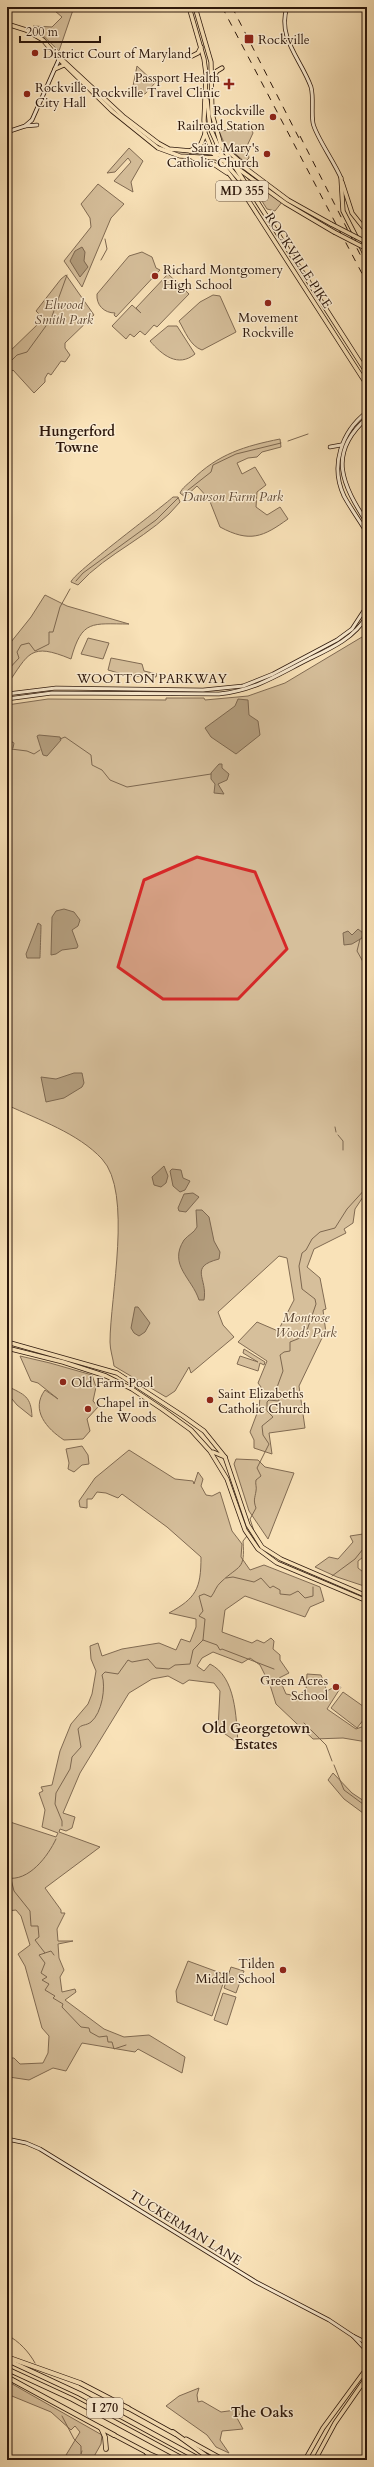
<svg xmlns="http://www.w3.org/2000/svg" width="374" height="2467" font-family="Cardo,serif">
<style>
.green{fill:#d6bf9b;stroke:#816b53}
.water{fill:#b39d7d;stroke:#7d674f}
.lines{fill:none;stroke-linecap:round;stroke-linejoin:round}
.stream{stroke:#7d674f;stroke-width:1}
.secondary-casing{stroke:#2c170b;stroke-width:4.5}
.primary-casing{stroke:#2c170b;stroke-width:5}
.motorway-casing{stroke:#2c170b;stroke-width:5.5}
.secondary{stroke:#fbecd1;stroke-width:3}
.primary{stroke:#f9e2b8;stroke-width:3.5}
.motorway{stroke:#f9e2b8;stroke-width:4}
.rail{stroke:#2c170b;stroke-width:1;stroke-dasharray:7 7;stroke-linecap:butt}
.primary-bridge-casing{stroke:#2c170b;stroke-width:5;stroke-linecap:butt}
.primary-bridge{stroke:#f9e2b8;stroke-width:3.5}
.marked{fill:#d62828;fill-opacity:0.2;stroke:#d62828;stroke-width:3;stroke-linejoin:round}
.poi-dot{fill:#8f2418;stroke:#fbecd1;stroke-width:1.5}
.labels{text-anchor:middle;stroke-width:3;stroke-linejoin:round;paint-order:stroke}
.shield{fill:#fbecd1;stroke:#6a5746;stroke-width:1}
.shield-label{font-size:12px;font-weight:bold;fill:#2c170b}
.poi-label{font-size:13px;fill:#2c170b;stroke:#fbecd1;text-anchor:start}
.street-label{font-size:13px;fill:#2c170b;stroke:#fbecd1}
.park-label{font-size:13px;font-style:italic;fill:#5f4936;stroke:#fbecd1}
.neighbourhood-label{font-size:14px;font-weight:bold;fill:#2c170b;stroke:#fbecd1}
</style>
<rect width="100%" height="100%" fill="#f9e2b8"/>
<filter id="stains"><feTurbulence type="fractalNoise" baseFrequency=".005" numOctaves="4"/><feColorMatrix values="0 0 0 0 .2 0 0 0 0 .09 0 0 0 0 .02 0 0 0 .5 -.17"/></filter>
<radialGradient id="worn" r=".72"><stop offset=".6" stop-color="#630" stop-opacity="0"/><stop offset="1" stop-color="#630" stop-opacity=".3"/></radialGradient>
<g class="green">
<polygon points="50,7 74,7 59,51 33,26 52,27 62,17 55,11 56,9"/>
<polygon points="137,66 155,83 145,94 132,91"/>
<polygon points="251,128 253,133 247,146 249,158 245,162 225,145 219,131"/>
<polygon points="129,148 143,161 131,182 133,192 114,181 131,162 128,158 115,172 107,173"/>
<polygon points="246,169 280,197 282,202 275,211 267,209 243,171"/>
<polygon points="98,184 124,204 111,218 82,287 64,261 91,227 90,218 81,204"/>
<path d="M142 252 152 257 156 268 160 270 116 317 114 315 115 313C104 313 96 305 97 294L129 256Z"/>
<polygon points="168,274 189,294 157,327 154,325 145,335 140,331 134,337 130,334 126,339 112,326 132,305 141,313 136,308"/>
<polygon points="66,275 94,315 65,343 65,348 70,355 65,362 61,361 51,375 48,373 45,378 45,382 34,393 13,370 7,375 7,354 39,323 39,314 36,311 61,279"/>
<path d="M213 295 220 296 236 332 202 350C190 346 185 331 179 321L200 302Z"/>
<path d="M168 326H177L195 354C178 368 162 355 150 341Z"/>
<path d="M280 439 281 447 262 452 257 457 248 458 237 463 242 474 255 467 266 485 257 492 256 507 267 515 280 507 288 519C263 537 250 543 220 527L209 499 197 486 185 497 180 493C182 488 188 484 192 480 218 454 245 446 280 439Z"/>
<path d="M173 497H178L180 502C153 536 107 552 78 585L71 582C72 574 160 509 173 497Z"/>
<path d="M45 595 67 606 129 624C92 624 82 619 71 659 30 642 29 653 7 685V647L31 617Z"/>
<path d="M367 634V1191L355 1209 353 1223 344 1229 346 1233 314 1249 308 1265 307 1267 320 1278 326 1309 323 1310 326 1333 322 1338 299 1386 305 1428 269 1433 272 1454 254 1448V1440L250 1432 259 1408 261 1387 258 1383 267 1361 238 1342 257 1322 278 1331 294 1300 287 1258 279 1256 218 1312 223 1325 234 1337 191 1373 189 1367 175 1391 166 1397 114 1366C113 1358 110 1350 110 1342 110 1298 133 1192 102 1159 78 1133 39 1120 7 1105V1001L10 1016 7 981V705L48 699 166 700V698H204L205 700 248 696 285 683Z"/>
<polygon points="88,638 109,643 103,659 81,654"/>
<polygon points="111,658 142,664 144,671 157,674 156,677 129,676 108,670"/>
<polygon points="244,1349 265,1362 264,1365 260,1363 258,1371 237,1364 240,1356 258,1362 243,1353"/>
<path d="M20 1356 50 1363 92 1375 96 1387 93 1401 98 1407 87 1419 90 1431 83 1439 64 1440C47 1429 30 1410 45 1390L58 1399 38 1383 31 1381Z"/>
<path d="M7 1386C25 1395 31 1396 32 1417L17 1405 7 1393Z"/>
<polygon points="82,1446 88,1455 89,1464 82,1465 74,1472 68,1469 69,1463 66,1449"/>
<path d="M129 1450 175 1479 193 1481 194 1484 198 1472 203 1479 201 1486 206 1495 212 1496 220 1492 232 1531 242 1544 241 1557 250 1570 264 1565 320 1587 324 1601 310 1607 305 1617 245 1596 225 1610 222 1632 252 1643 257 1640 264 1643 271 1638 274 1641 273 1649 280 1655V1660L289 1673 279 1678 286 1694 297 1696 306 1690 307 1674 321 1675 327 1691 336 1686 341 1687 327 1709 356 1729 367 1725V1742L343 1738 313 1739 276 1704 270 1685 260 1665 250 1658 242 1663 213 1652 202 1658 197 1666 204 1671 210 1664C236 1677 236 1717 238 1743L218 1729 220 1691 214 1683 189 1680 183 1684 168 1676 152 1679 129 1693 80 1773 63 1813 75 1817 72 1828 66 1831 60 1829 59 1832 100 1847 45 1888 61 1910V1913H65L57 1929 58 1941H73L58 1944 59 1958 64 1970 60 1977 62 1992 75 1989 76 1992 65 2000 104 2029 124 2037 149 2035 185 2057 182 2073 138 2049 135 2052 82 2043 66 2071 53 2068 29 2080 9 2077 7 2084V2058H14L20 2064 43 2063 48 2053 49 2036 42 2028 25 1966 18 1954 30 1945 21 1916 16 1910 7 1911V1821L56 1837 58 1833 42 1827 45 1810 39 1793 43 1791 41 1787 52 1785 60 1751 71 1724 88 1704 92 1694 96 1671 91 1659 90 1646 98 1643 102 1656 122 1649 159 1643 176 1650 181 1639 190 1642 196 1627V1619L169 1613C196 1598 201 1589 201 1557L167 1527 122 1494 118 1498 106 1493 97 1492 92 1499H87V1508L80 1507 79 1501 95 1478Z"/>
<polygon points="236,1459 258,1460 265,1467 294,1473 268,1539 249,1511 234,1464"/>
<polygon points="363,1534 367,1534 367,1554 358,1561 358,1568 367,1575 367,1587 337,1577 315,1567 329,1557 338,1559 353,1542 350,1536"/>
<polygon points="343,1692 367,1709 367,1715 357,1728 331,1708"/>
<polygon points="333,1773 352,1793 367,1803 367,1816 344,1799 328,1780"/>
<polygon points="188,1961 226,1975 212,2016 177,2002 176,1991"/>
<polygon points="231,1967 244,1971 236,1993 224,1988"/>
<polygon points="223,1993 236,1997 227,2025 214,2020"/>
<polygon points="7,2381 102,2435 101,2444 92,2460 63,2460 80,2432 75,2426 71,2430 51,2412 7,2394"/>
<polygon points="199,2388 197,2395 198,2402 202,2401 221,2412 243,2409 237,2418 243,2429 222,2431 220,2440 229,2453 216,2447 207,2435 166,2406 179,2396"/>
</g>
<g class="water">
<polygon points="82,247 85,252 84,261 88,267 80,277 70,261 75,251"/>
<polygon points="238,699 248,700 249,715 258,721 260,735 236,754 211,737 205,728 235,706"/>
<polygon points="39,735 60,737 61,740 47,756 43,755 37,736"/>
<polygon points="219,764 222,764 222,768 229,774 227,780 218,784 224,794 214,793 215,784 211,779 211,773"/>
<polygon points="64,909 74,912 80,920 78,926 72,930 78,946 77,948 62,950 56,954 51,955 52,917 56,911"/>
<path d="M38 923 41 925C41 930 40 956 40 958H27L26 954Z"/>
<polygon points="358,929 363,933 362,938 352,944 344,945 343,933 348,931 352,935"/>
<polygon points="74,1073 82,1073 84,1083 82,1087 64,1098 46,1102 41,1077 56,1079"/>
<polygon points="164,1166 168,1176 166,1183 161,1187 154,1185 152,1177"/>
<polygon points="172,1169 181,1170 183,1178 190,1181 185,1190 180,1192 173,1186 170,1171"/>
<polygon points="193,1193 199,1197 186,1212 179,1211 178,1208 184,1194"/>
<path d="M196 1210H202L209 1217 214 1241 220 1252 219 1259C188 1267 208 1278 204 1300H199C192 1278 168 1265 184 1240 188 1235 194 1233 197 1227Z"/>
<polygon points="135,1307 138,1307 150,1323 145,1332 139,1336 134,1333 131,1328"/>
</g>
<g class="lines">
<g class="stream">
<polyline points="101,260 107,249 105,239"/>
<polyline points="7,365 17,355 27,352 51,319 67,275"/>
<polyline points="288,441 308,434"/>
<polyline points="183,494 211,472 213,465 236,454 281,443"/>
<polyline points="76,581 83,573 156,520 178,498"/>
<polyline points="7,671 19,658 17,652 21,645 29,643 35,651 49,644 49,632 53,632 60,607 70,589"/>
<polyline points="7,739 14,743 13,748"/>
<polyline points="60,739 65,737 91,755 92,765 102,770 110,780 127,787 211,774"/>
<polyline points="7,745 11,749 27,751 34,754 40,750"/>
<polyline points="360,939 357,951 367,969"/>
<polyline points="335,1127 336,1132"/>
<polyline points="338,1135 343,1141 343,1150"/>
<path d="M254 1531 250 1519 256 1508C253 1500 255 1498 256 1491 257 1487 255 1484 256 1480L261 1476 257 1468 269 1444 263 1435 262 1426 273 1417 267 1411V1402L269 1400 279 1401 276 1390 283 1371 280 1355 284 1352 290 1351V1342L305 1336 316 1304 315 1299 302 1289 299 1266 302 1253 306 1250 312 1239 320 1232 335 1228 347 1209 367 1187"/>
<polyline points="332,1576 355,1559 367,1544"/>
<polyline points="226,1578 233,1577 254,1582 261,1578 270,1588 273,1586 280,1590 280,1594 290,1595 298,1591 305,1598 313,1596 313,1587"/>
<polyline points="203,1640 217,1645 220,1650 222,1649 274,1669"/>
<polyline points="304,1723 326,1745 332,1761"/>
<polyline points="334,1765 344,1790 367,1807"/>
<path d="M62 1826V1821L55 1804 56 1793 70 1769 72 1757 81 1747 78 1729C81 1724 86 1726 91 1722 102 1713 106 1687 102 1675L105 1672 118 1674 128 1660 132 1662 148 1659 156 1668 169 1669 175 1665 190 1664 193 1650 203 1640 205 1619 199 1616 203 1611 199 1596 204 1594 211 1597C215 1592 216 1586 221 1582 240 1564 245 1571 243 1541L247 1536"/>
<path d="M7 1878C29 1882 48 1856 56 1839"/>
<polyline points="11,1879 14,1891 30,1911 31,1926 38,1926 39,1937 35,1940 45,1953 39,1955 45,1963 41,1973 47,1977 42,1980 49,1984 45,1990 55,1996 53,1998 63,2004 62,2007 81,2027 89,2028 90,2032 99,2037 107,2036 108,2042 112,2042 114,2049 126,2045"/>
<polyline points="45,1953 51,1951 54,1955"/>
<path d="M7 2335C19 2341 29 2352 35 2363"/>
<polyline points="62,2416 74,2439 81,2446 81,2454 82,2451"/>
</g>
<g class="secondary-casing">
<g id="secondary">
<path d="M287 7C277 38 301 59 311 87 314 98 311 111 313 123 315 135 335 163 341 178"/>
<polyline points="25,126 37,125"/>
<polyline points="7,132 25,126 32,120 60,57"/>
<path d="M367 412C341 432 330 466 344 496 351 509 360 521 367 533"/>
<path d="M367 418C326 454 343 485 367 523"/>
<polyline points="330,447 341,445"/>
<polyline points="7,694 56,688 203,690 243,686 273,674 337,640 352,629 367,606"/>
<path d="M7 699 52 693 219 694C256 690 277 675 309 659 332 648 354 638 367 616"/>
<polyline points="7,2139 26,2143 40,2149 256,2282 329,2320 353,2336 367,2351"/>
<polyline points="353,2336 367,2343"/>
</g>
</g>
<g class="primary-casing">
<g id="primary">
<polyline points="189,7 204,59 206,74 204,120 205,133 213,153 241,189 367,385"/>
<polyline points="195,7 211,62 212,114 221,145 367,373"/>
<polyline points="7,24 26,30 43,40 59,59 112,111 158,148 180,156 217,158 233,165 285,203 334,232"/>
<polyline points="56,54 124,117 158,143 169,149 213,153 236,161 288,200 331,224"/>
<polyline points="192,56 198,53 201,47"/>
<polyline points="55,69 64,65"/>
<polyline points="213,77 217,71 222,68"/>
<polyline points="207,100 210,128 222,155"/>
<polyline points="223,147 244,165"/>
<polyline points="190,151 201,144 205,134"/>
<polyline points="193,158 212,163 227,173"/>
<polyline points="225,163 239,179"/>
<polyline points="341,178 343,211 367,258"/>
<polyline points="342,182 352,213 367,232"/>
<polyline points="7,1342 117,1373 183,1416 204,1431 225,1457 248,1525 262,1547 281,1559 367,1596"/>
<polyline points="7,1348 63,1362 106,1376 132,1389 162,1409 191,1430 210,1451 227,1479 245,1530 258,1549 277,1563 367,1601"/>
<polyline points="213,1452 225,1457"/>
<polyline points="128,2408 175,2434"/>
<polyline points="114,2435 148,2453"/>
<polyline points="186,2439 224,2460"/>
<polyline points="305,2460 323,2428 367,2368"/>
<polyline points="315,2460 335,2423 367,2377"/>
</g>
</g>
<g class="motorway-casing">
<g id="motorway">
<polyline points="7,2357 80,2383 128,2408"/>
<polyline points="7,2360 80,2394 201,2460"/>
<polyline points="7,2369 72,2399 185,2460"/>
<polyline points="7,2377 114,2435"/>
<polyline points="101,2428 105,2437 106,2449"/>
<polyline points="173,2432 212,2460"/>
<polyline points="147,2453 163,2460"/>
</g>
</g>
<use href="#secondary" class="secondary"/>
<use href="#primary" class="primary"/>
<use href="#motorway" class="motorway"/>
<g class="rail">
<polyline points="222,7 367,283"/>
<polyline points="232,7 301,142"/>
<polyline points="300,136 367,268"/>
</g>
<g class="primary-bridge-casing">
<g id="primary-bridge">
<polyline points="331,224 366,242"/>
<polyline points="334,232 367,249"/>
</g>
</g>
<use href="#primary-bridge" class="primary-bridge"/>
</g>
<path class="marked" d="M197 857 255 872 287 949 238 999H163L118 967 144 880Z"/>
<g class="poi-dot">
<rect x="244" y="34" width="10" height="10" rx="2"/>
<circle cx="35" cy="53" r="4"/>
<path d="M227 78h4v4h4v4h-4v4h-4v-4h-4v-4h4z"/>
<circle cx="27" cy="94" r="4"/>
<circle cx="273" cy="117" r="4"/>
<circle cx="267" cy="154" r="4"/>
<circle cx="155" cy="276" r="4"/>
<circle cx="268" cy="303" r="4"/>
<circle cx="63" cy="1382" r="4"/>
<circle cx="210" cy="1400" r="4"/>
<circle cx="88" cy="1409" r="4"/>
<circle cx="336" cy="1687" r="4"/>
<circle cx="283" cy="1970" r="4"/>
</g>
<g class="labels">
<g class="shield">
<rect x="216" y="181" width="52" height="20" rx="3"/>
<rect x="87" y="2398" width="36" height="20" rx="3"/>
</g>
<g class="shield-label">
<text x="242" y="195">MD 355</text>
<text x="105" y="2412">I 270</text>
</g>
<g class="poi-label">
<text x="258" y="44">Rockville</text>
<text x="43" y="58">District Court of Maryland</text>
<text x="220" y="82" text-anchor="end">Passport Health<tspan x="220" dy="15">Rockville Travel Clinic</tspan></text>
<text x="35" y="92">Rockville<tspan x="35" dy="15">City Hall</tspan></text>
<text x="265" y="115" text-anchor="end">Rockville<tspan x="265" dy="15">Railroad Station</tspan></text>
<text x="259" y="152" text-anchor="end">Saint Mary's<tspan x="259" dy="15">Catholic Church</tspan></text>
<text x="163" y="274">Richard Montgomery<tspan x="163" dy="15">High School</tspan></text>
<text x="268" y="322" text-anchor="middle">Movement<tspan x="268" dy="15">Rockville</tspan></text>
<text x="71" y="1387">Old Farm Pool</text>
<text x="218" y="1398">Saint Elizabeths<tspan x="218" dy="15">Catholic Church</tspan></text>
<text x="96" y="1407">Chapel in<tspan x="96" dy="15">the Woods</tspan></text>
<text x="328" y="1685" text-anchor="end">Green Acres<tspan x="328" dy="15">School</tspan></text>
<text x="275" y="1968" text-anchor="end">Tilden<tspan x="275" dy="15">Middle School</tspan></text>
</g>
<g class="street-label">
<text transform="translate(299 260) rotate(57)" y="5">ROCKVILLE PIKE</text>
<text x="152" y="683">WOOTTON PARKWAY</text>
<text transform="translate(186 2227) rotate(32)" y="5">TUCKERMAN LANE</text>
</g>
<g class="park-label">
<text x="64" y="309">Elwood<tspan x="64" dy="15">Smith Park</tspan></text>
<text x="233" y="501">Dawson Farm Park</text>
<text x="306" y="1322">Montrose<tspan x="306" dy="15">Woods Park</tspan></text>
</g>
<g class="neighbourhood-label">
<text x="77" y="436">Hungerford<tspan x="77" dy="16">Towne</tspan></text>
<text x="256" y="1733">Old Georgetown<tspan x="256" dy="16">Estates</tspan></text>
<text x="262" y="2417">The Oaks</text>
</g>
</g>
<rect width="374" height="2467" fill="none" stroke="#f9e2b8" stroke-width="24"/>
<rect x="8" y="8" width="358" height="2451" fill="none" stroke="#2c170b" stroke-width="2"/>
<rect x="12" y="12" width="350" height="2443" fill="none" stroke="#2c170b"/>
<path d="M20 36v6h80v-6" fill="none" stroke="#2c170b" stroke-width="2"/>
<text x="26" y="36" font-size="12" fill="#2c170b" stroke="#fbecd1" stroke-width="3" paint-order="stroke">200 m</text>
<rect width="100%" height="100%" filter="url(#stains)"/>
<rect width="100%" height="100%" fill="url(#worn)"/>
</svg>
